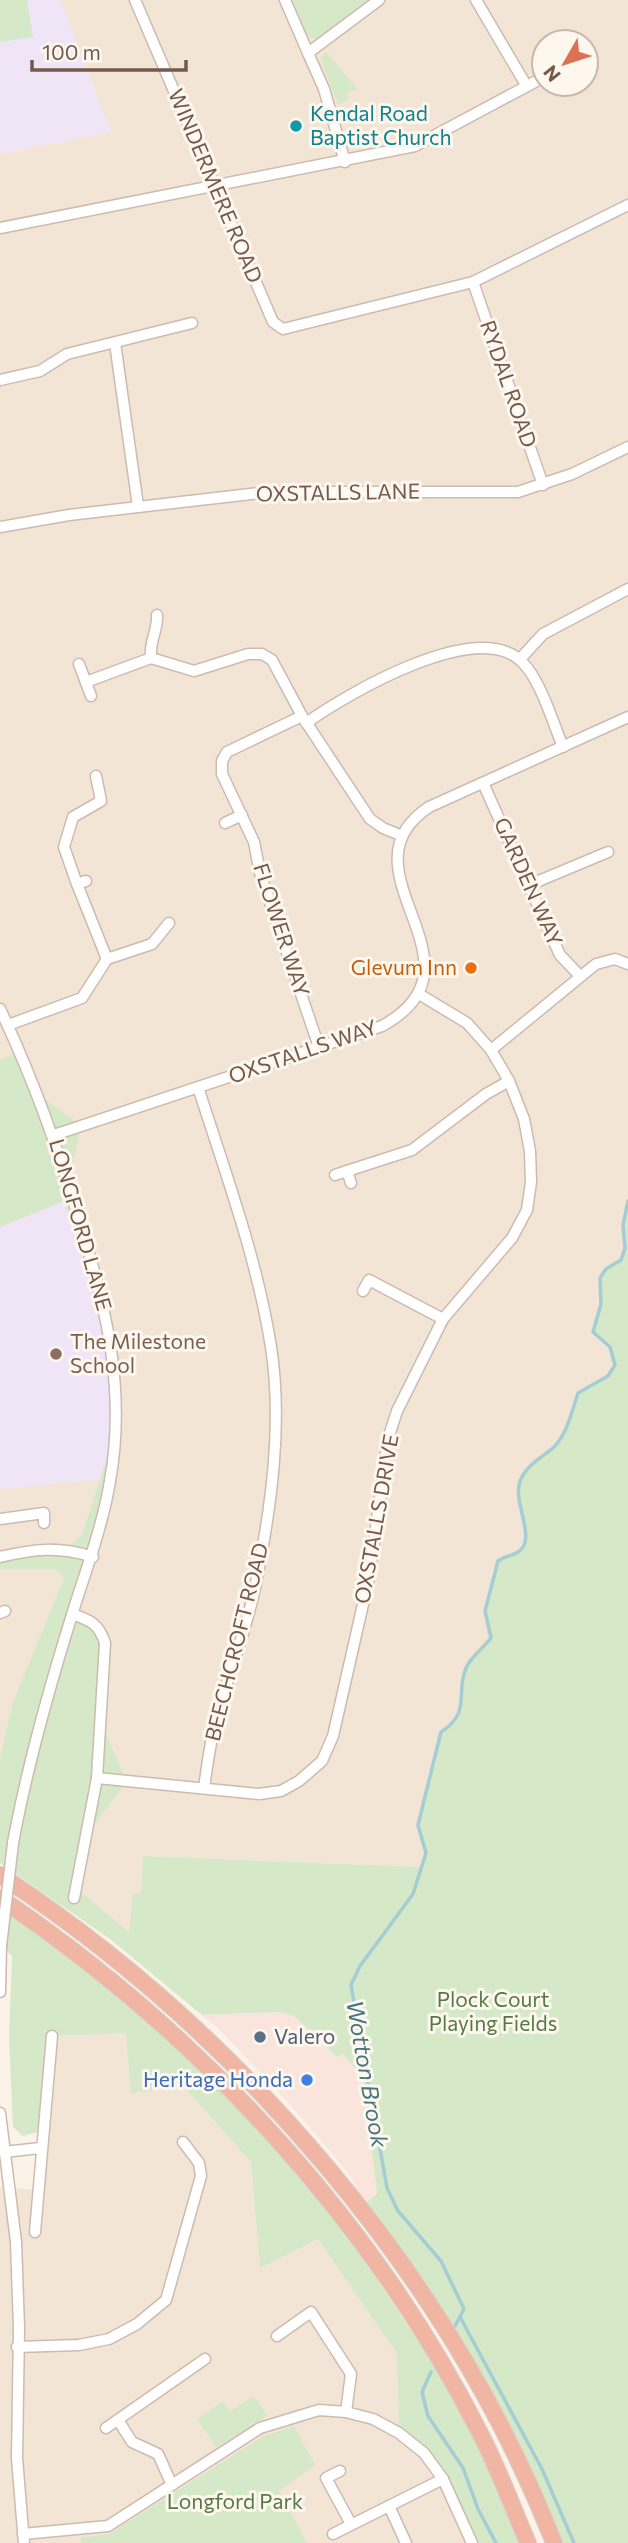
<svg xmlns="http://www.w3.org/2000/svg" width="628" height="2543" font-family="Commissioner,sans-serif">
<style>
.residential{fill:#f2e5d6;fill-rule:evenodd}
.commercial{fill:#fae5dc}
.education{fill:#f0e4f7}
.green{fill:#d5e8c7}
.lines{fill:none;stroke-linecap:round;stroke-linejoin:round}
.stream{stroke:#a4ced4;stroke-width:3.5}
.minor-casing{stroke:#ccbbae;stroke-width:13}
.highway-casing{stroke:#d8d1cd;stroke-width:18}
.minor{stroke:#fff;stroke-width:10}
.highway{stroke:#f0b6a3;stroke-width:16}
.minor-bridge-casing{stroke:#ccbbae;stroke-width:13;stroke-linecap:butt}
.minor-bridge{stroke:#fff;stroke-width:10}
.culture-dot{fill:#0f9aa8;stroke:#fef7ee;stroke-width:2.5}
.food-dot{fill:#e8710a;stroke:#fef7ee;stroke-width:2.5}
.education-dot{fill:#8d6e63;stroke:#fef7ee;stroke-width:2.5}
.service-dot{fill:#5c6f8a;stroke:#fef7ee;stroke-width:2.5}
.shop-dot{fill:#3f7fe0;stroke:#fef7ee;stroke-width:2.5}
.labels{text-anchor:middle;stroke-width:6;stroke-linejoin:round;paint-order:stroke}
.culture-label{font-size:21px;fill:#0d838f;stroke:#fef7ee;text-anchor:start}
.street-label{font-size:21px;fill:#735a4d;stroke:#fef7ee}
.food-label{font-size:21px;fill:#c56008;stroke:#fef7ee;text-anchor:end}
.education-label{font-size:21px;fill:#785e54;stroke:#fef7ee;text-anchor:start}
.park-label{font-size:21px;fill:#557846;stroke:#fef7ee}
.service-label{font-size:21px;fill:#4e5e75;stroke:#fef7ee;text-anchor:start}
.shop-label{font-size:21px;fill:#366cbe;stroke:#fef7ee;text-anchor:end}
.water-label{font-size:23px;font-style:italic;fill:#45767e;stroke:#fef7ee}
</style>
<rect width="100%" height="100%" fill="#fbf3e8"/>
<g class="residential">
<path d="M60 0H628V1201L623 1225 625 1248 621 1260 606 1269 600 1278 601 1304 593 1332 610 1347 615 1365 608 1376 578 1393 566 1427 554 1446 528 1468 519 1483V1510L528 1533 518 1552 507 1554 485 1611 491 1638 466 1668 463 1694 454 1723 424 1794 418 1824 426 1853 422 1867 143 1856 141 1894H133L129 1933 76 1888 60 1609 63 1582 12 1705 0 1758V154L111 132ZM544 42H586V84H544Z"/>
<polygon points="126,2033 183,2086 251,2162 260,2267 318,2239 398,2353 399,2433 424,2453 472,2543 0,2543 0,2187 37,2190 52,2036"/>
</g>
<polygon class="commercial" points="278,2012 294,2016 337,2057 343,2054 363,2078 377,2195 366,2203 345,2169 294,2109 219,2029 202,2015"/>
<g class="education">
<polygon points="0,0 60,0 111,132 0,154"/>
<polygon points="64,1201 109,1329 116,1378 111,1479 0,1489 0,1227"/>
</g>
<g class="green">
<polygon points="0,0 27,0 33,37 0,42"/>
<path d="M288 0H373L318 39C300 39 295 14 288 0Z"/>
<polygon points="326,52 358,89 346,93 349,99 338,105 322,63 321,57"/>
<polygon points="8,1025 39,1095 81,1126 69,1182 109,1329 64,1201 0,1227 0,1060 13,1054"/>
<path d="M628 1201V2543H554L486 2387 414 2268 366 2203 377 2194 363 2078 343 2054 337 2057 294 2016 278 2012 202 2015 110 1939 0 1863V1758L12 1705 64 1578 55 1569H0V1557L67 1549 82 1535 118 1424 111 1479 72 1614 101 1630V1723L127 1782 88 1832 76 1888 129 1932 133 1893H141L143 1856 421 1867 426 1853 418 1825 441 1733C472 1712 455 1694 466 1668 470 1658 484 1647 491 1638L485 1611 498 1561C505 1556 512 1556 518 1552 538 1539 512 1503 520 1481 527 1464 542 1458 554 1447 567 1434 572 1411 578 1393L608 1376 615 1365 610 1347 593 1332 601 1304 600 1278 606 1269 621 1260 625 1248 623 1225Z"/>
<path d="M0 1909C38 1935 77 1961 112 1990 187 2054 255 2124 318 2199 361 2251 396 2309 434 2365L438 2359 528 2543H472L443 2479 399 2433 397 2353 318 2239 260 2268 251 2162 183 2086 131 2093 126 2033 53 2036 37 2132 23 2136 13 2127 9 2037 12 1956 0 1945Z"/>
<polygon points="254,2396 267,2416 216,2447 197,2419 223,2401 230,2411"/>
<polygon points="294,2426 315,2465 279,2491 307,2543 81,2543 80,2538 109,2534 262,2437"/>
</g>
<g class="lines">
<g class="stream">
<polyline points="460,2317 542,2469 574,2543"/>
<path d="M455 2326 464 2309 441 2261 398 2211 387 2188 351 1985 360 1966 413 1894 426 1853 418 1825 441 1732C472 1712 455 1693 466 1668 470 1658 484 1647 491 1638L485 1611 498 1561C505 1556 512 1556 518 1552 538 1539 512 1503 520 1481 527 1464 542 1458 554 1447 567 1434 572 1411 578 1393L608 1376 615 1365 610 1347 593 1332 601 1304 600 1278 606 1269 621 1260 625 1248 623 1225 628 1201"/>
<polyline points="431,2372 422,2392 428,2416 463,2468 478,2509 496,2543"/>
</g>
<g class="minor-casing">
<g id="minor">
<polyline points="135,0 273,322 283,329 473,282 628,205"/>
<polyline points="285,0 308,53 379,0"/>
<polyline points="476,0 526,85"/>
<polyline points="308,53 324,89 345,162"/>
<polyline points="0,228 415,146 544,77"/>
<polyline points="473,282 543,485"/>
<polyline points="115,343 138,506"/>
<polyline points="0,380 40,371 67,354 192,323"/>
<polyline points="0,527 69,515 268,492 518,492 572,474 628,447"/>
<path d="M151 658C149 641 158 631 157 615"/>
<polyline points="520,659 543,634 628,589"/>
<polyline points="79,664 91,696"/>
<polyline points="86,682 151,658 194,671 248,654 262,654 272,660 302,716 370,819 383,828 400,835"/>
<polyline points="302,716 227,752 222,761 222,774 254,842 260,873 319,1047"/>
<path d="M306 723C347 694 476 618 521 661 540 678 553 723 563 747"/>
<polyline points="483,783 560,955 580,976"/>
<polyline points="225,823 242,815"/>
<polyline points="86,881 77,884 107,959"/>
<polyline points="77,884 64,847 73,817 101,801 96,776"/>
<polyline points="529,885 608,852"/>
<path d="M0 1009C34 1080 59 1151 81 1226 107 1311 126 1392 110 1481 102 1529 85 1572 71 1618 48 1692 27 1767 13 1843"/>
<polyline points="8,1025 82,998 107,959 152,944 169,923"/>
<polyline points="491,1050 596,964 615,959 628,964"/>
<path d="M198 1087C225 1172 257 1258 271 1347 283 1424 271 1508 256 1583 247 1630 228 1674 216 1720 210 1743 207 1766 204 1788"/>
<path d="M54 1135 382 1026C496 964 334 870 429 807L628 717"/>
<polyline points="347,1171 412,1150 486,1094 509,1081"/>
<polyline points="335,1175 347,1171 351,1183"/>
<polyline points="363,1291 369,1280 443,1319"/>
<polyline points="0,1519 44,1513 44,1523"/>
<path d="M0 1557C34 1549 59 1546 93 1557"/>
<polyline points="0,1613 5,1611"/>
<path d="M72 1614C90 1620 99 1624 105 1643L97 1778 74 1898"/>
<polyline points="97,1778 259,1794 281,1791 299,1781 322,1761 333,1736 369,1578 388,1439 397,1411 443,1319 512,1238 527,1210 531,1182 530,1151 524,1119 509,1081 491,1050 467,1023 419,994"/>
<polyline points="0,1992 1,1946"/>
<polyline points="0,2113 16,2242 19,2328 17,2458 24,2543"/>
<polyline points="4,2152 40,2148"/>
<polyline points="35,2232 52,2036"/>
<polyline points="277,2336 311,2312 351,2374 346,2412"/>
<polyline points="17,2347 79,2345 109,2339 137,2324 166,2300 201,2176 199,2163 183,2142"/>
<polyline points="118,2420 132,2442 158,2454 172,2485"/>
<polyline points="106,2428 205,2359"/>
<polyline points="340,2471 326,2478 351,2524"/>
<polyline points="389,2506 406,2543"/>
<polyline points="23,2534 108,2526 260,2428 319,2410 346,2412 373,2419 399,2433 424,2453 443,2479 472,2543"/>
<polyline points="333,2534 443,2479"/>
</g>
</g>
<g class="highway-casing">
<g id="highway">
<path d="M0 1875C239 2032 449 2275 554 2543"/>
<path d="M0 1898C198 2032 370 2217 479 2431 498 2467 512 2506 528 2543"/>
</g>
</g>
<use href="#minor" class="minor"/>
<use href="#highway" class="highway"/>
<g class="minor-bridge-casing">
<polyline id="minor-bridge" points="1,1946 13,1843"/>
</g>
<use href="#minor-bridge" class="minor-bridge"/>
</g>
<circle class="culture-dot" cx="296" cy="126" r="7"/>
<circle class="food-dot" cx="471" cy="968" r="7"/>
<circle class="education-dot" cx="56" cy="1354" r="7"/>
<circle class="service-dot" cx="260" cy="2037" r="7"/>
<circle class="shop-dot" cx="307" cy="2080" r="7"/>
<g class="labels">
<g class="culture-label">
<text x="310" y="121">Kendal Road<tspan x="310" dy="24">Baptist Church</tspan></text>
</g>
<g class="street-label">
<text transform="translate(215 186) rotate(67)" y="7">WINDERMERE ROAD</text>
<text transform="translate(508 384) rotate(71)" y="7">RYDAL ROAD</text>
<text transform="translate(338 493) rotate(-1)" y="7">OXSTALLS LANE</text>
<text transform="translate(528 882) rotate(66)" y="7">GARDEN WAY</text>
<text transform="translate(281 930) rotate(72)" y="7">FLOWER WAY</text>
<text transform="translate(303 1052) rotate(-19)" y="7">OXSTALLS WAY</text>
<text transform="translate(80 1225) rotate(74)" y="7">LONGFORD LANE</text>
<text transform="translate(377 1519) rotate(-80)" y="7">OXSTALLS DRIVE</text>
<text transform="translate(237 1642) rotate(-76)" y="7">BEECHCROFT ROAD</text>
</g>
<g class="food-label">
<text x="457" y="975">Glevum Inn</text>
</g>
<g class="education-label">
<text x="70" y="1349">The Milestone<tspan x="70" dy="24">School</tspan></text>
</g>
<g class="park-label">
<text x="493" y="2007">Plock Court<tspan x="493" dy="24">Playing Fields</tspan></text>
<text x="235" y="2509">Longford Park</text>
</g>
<g class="service-label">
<text x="274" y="2044">Valero</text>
</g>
<g class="shop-label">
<text x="293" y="2087">Heritage Honda</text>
</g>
<g class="water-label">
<text transform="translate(367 2074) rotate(80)" y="8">Wotton Brook</text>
</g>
</g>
<g transform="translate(565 63) rotate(231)"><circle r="33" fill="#fef7ee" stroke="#c6b8ae" stroke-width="2"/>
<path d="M0-5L12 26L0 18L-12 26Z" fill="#dc7156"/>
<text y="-10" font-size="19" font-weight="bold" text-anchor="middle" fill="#735a4d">N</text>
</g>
<path d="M32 60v10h154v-10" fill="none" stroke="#735a4d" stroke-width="3.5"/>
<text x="42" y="60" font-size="21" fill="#735a4d" stroke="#fef7ee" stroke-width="5" paint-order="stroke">100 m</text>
</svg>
